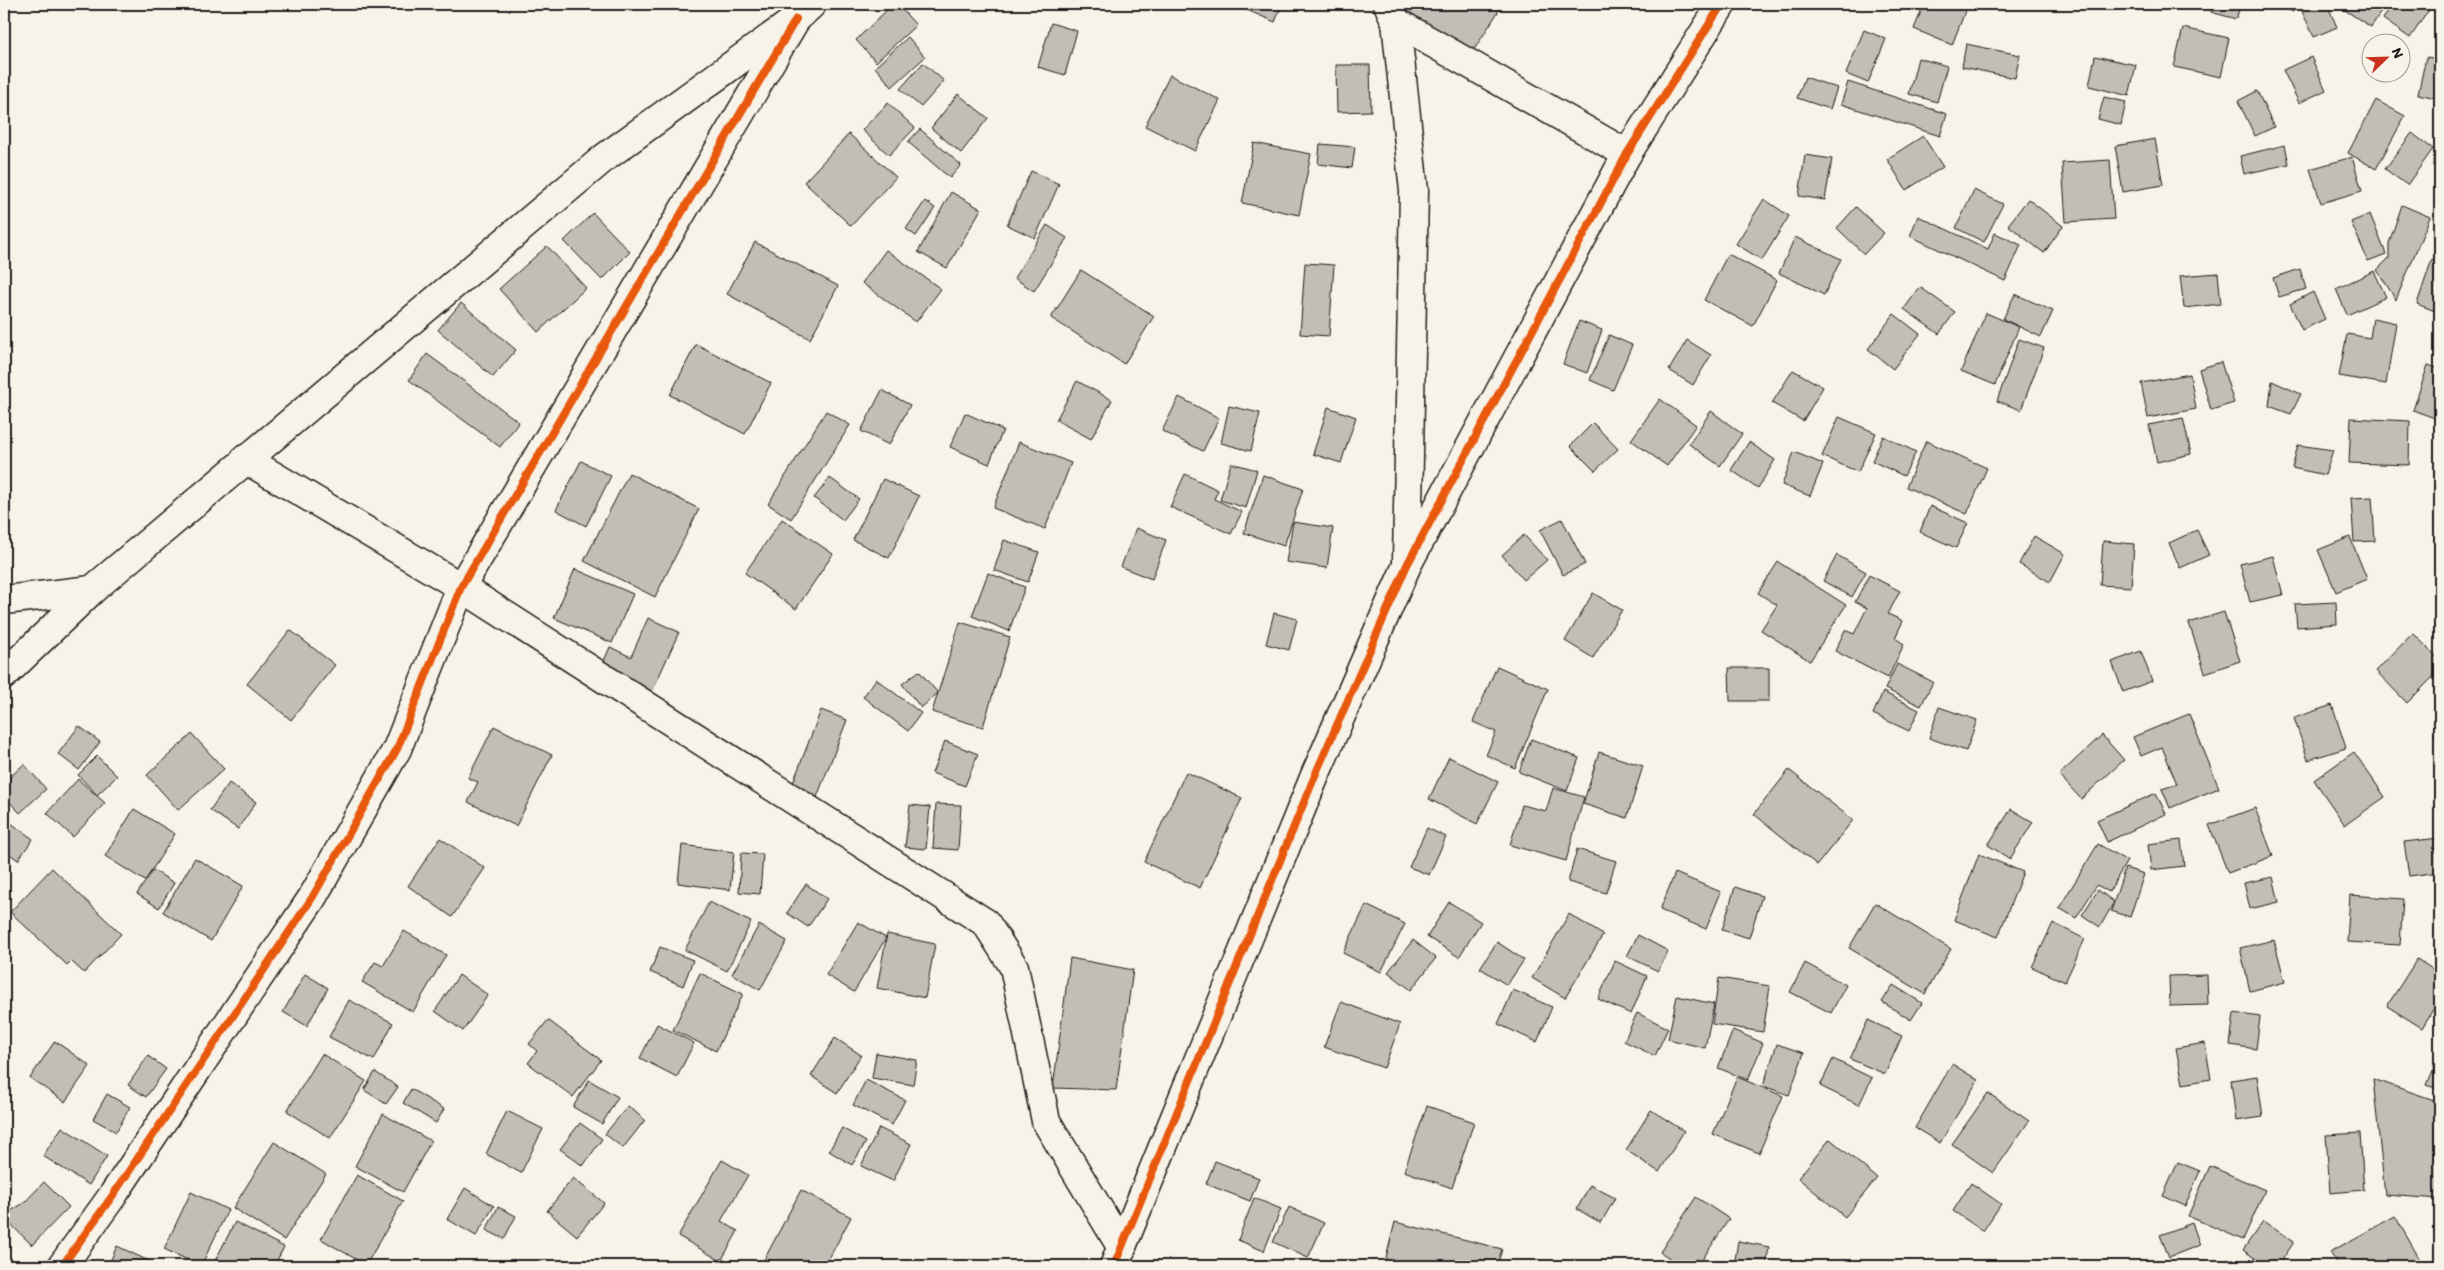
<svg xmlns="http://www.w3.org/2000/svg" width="2444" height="1270" font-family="Itim,sans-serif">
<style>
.building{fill:#c0beb5;stroke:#1c1c1c}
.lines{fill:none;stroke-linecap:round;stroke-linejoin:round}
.minor-casing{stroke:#1c1c1c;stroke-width:31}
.tertiary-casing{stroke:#1c1c1c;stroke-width:31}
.minor{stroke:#f7f3e8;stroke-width:28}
.tertiary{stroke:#f7f3e8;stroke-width:28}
.cycleway-casing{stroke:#f7f3e8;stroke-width:11}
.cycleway{stroke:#e8590c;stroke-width:8}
</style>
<rect width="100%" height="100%" fill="#f7f3e8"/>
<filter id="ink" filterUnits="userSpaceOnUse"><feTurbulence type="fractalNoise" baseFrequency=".02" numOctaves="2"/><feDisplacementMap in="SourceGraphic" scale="10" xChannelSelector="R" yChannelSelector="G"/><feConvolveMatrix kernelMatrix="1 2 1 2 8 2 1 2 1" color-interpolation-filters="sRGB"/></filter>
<g filter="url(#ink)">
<g class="building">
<polygon points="893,4 897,4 916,25 876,62 856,40"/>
<polygon points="1233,4 1282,4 1275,22"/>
<polygon points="1407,4 1503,4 1470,56 1407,16"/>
<polygon points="1924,4 1968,4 1952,45 1914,29"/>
<polygon points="2213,4 2241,4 2236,19 2211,12"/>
<polygon points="2276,4 2296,4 2293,12"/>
<polygon points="2308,4 2327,4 2337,27 2314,37 2300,7"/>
<polygon points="2342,4 2386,4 2371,27 2340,7"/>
<polygon points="2393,4 2433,4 2410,38 2383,19"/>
<polygon points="1051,23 1077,31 1065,75 1038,67"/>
<polygon points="2183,28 2229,38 2221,77 2174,67"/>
<polygon points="1864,30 1886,39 1868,83 1846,74"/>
<polygon points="908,37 925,57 892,87 875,67"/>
<polygon points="1966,44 2020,55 2015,78 1962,67"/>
<polygon points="2095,56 2136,65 2129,96 2089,86"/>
<polygon points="2311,57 2326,90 2299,103 2283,70"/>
<polygon points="2426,57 2440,59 2440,99 2418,94"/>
<polygon points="1918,58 1947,66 1937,102 1909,94"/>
<polygon points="923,63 944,81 921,107 900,89"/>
<polygon points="1336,65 1370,65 1371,111 1337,112"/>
<polygon points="1170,75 1220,100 1195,151 1145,126"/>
<polygon points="1805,77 1837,88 1830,109 1797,98"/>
<polygon points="1848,82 1947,114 1940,136 1841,104"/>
<polygon points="2257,91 2274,127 2255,136 2238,101"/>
<polygon points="958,94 988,118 961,153 931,128"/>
<polygon points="2104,97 2126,102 2121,125 2098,119"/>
<polygon points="2376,100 2405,116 2376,169 2348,153"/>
<polygon points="888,103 915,128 889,155 862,130"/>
<polygon points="920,129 961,165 950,178 908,142"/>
<polygon points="2412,133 2433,149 2407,185 2385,169"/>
<polygon points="849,134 896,177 851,226 804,182"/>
<polygon points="1923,136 1943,167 1906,190 1887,159"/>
<polygon points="2155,139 2163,185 2123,192 2115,146"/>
<polygon points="1254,143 1311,154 1299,215 1242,203"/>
<polygon points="1320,144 1355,147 1352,168 1318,164"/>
<polygon points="2285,145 2289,164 2244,174 2240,156"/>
<polygon points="1805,155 1832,159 1825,200 1799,196"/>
<polygon points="2352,157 2362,191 2321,203 2310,169"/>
<polygon points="2110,160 2114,219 2066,222 2062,163"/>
<polygon points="1031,171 1059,184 1035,238 1007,225"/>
<polygon points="1974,190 2003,204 1984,242 1956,228"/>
<polygon points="951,192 981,209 947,268 918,252"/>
<polygon points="1764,199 1789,216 1762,260 1736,244"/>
<polygon points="2028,199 2063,226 2044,253 2008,225"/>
<polygon points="925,201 935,208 916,236 906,229"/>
<polygon points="2402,205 2430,217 2396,300 2377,270 2389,258 2389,243"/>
<polygon points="1856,207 1884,233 1864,254 1837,228"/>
<polygon points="593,213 630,252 602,280 564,241"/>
<polygon points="2370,214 2386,254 2368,261 2351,222"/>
<polygon points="1918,216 1988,249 1995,233 2021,245 2005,281 1910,236"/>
<polygon points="1047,225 1067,238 1034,291 1014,278"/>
<polygon points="1795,237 1841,259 1824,295 1779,273"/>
<polygon points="755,242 838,286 810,339 727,294"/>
<polygon points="547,246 586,288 538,332 499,289"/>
<polygon points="886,250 941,289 916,322 862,283"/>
<polygon points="1728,254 1777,280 1753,326 1704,300"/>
<polygon points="2432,259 2440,262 2440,313 2417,304"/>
<polygon points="1305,263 1334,265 1329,336 1300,334"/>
<polygon points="2300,269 2306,289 2279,297 2273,278"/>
<polygon points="1081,270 1154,316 1124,364 1051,318"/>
<polygon points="2374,271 2386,297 2347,315 2336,289"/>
<polygon points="2218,273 2221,304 2184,308 2180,276"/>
<polygon points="1920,287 1955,312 1939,334 1904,309"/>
<polygon points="2313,292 2325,319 2302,330 2290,304"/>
<polygon points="2015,294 2053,311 2041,337 2003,319"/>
<polygon points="461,303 516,350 493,377 438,330"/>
<polygon points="1986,313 2019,327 1995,385 1961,371"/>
<polygon points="1894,314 1920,334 1893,369 1868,349"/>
<polygon points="2373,318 2396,323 2386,384 2339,376 2347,334 2370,338"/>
<polygon points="1579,321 1602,330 1587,373 1563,364"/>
<polygon points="1609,335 1632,345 1613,390 1590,380"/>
<polygon points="2019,339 2044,348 2021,410 1997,401"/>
<polygon points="1687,340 1711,355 1693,385 1669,370"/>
<polygon points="696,344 771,383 745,434 670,395"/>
<polygon points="427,354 519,422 500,447 409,380"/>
<polygon points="2221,362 2234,403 2211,410 2199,369"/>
<polygon points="2428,365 2440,369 2440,420 2413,410"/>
<polygon points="1793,370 1823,387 1803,421 1772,403"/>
<polygon points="2190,374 2196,409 2148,418 2141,383"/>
<polygon points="1077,381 1112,400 1091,439 1056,420"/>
<polygon points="2272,381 2301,394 2291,414 2269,406"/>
<polygon points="882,390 910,405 889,445 861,431"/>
<polygon points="1179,397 1219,418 1203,451 1162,431"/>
<polygon points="1660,399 1696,425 1667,466 1631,440"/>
<polygon points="1229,406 1260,413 1251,451 1221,443"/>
<polygon points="1328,407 1356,417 1341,463 1313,454"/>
<polygon points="826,411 850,425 791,519 768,504"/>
<polygon points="1711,411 1742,434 1720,466 1689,444"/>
<polygon points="965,413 1003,430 989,464 950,447"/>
<polygon points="1839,417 1876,433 1858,472 1822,456"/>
<polygon points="2183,418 2191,454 2157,462 2149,425"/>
<polygon points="2351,418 2410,421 2409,465 2349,463"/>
<polygon points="1593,423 1618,449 1595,471 1570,446"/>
<polygon points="1883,436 1916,452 1904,476 1872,461"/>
<polygon points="1926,441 1987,468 1967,514 1906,487"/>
<polygon points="1019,442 1071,463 1045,529 993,508"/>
<polygon points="1749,442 1775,460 1758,488 1731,470"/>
<polygon points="2298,445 2333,450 2325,475 2292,468"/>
<polygon points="1794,452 1823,464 1810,496 1782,485"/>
<polygon points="581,461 611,476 586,526 556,510"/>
<polygon points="1231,463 1257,470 1246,508 1220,500"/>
<polygon points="629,473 699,509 655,597 584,561"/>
<polygon points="1185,474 1218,490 1214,499 1242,512 1231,534 1170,507"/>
<polygon points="1263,475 1303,489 1284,546 1244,533"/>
<polygon points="830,478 859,499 843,520 814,498"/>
<polygon points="883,479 919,496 889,558 853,540"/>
<polygon points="2372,497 2375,541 2354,542 2351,498"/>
<polygon points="1930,506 1968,523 1956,548 1920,532"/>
<polygon points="782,519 833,554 796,609 745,573"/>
<polygon points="1562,519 1585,564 1563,575 1540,530"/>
<polygon points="1293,522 1333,528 1327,568 1286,562"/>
<polygon points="1136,528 1166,540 1152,579 1121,567"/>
<polygon points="2197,530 2209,555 2180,568 2169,543"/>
<polygon points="1524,535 1547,560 1524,580 1502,555"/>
<polygon points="2034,536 2065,554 2050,582 2019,564"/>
<polygon points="2350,537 2367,579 2336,592 2318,550"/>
<polygon points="1004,540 1039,552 1028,582 994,570"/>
<polygon points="2103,541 2134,544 2131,587 2100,585"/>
<polygon points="1837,555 1866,572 1852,597 1823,581"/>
<polygon points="2273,556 2283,595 2250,602 2240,564"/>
<polygon points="1778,562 1846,605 1810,661 1761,630 1777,605 1758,593"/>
<polygon points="575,569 633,594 612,643 554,618"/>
<polygon points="988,573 1025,587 1009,631 972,616"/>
<polygon points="1869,575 1900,591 1888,614 1903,621 1895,638 1904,644 1888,678 1835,651 1845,630 1854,634 1867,608 1855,602"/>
<polygon points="1593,593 1622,610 1593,658 1565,641"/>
<polygon points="2336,602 2337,624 2297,627 2295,604"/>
<polygon points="2224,612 2240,661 2205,673 2189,623"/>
<polygon points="1274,613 1297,619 1289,650 1266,644"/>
<polygon points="648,618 679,632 650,696 599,672 610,647 631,657"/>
<polygon points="960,622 1010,637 983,727 932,712"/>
<polygon points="290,630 335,665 291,720 247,684"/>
<polygon points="2413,633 2440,660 2440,670 2407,703 2376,671"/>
<polygon points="2141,651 2152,681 2123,692 2112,662"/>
<polygon points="1897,664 1933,682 1921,706 1885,689"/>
<polygon points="1497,666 1548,689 1515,768 1486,755 1496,732 1473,722"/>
<polygon points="1729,668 1769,668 1769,701 1730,701"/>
<polygon points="919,671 938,693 921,708 902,684"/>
<polygon points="876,679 921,713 908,731 863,697"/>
<polygon points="1883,692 1919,710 1909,731 1873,714"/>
<polygon points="2332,705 2346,748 2308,760 2294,718"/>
<polygon points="1939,707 1977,720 1966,751 1929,738"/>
<polygon points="821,710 847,720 817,797 791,788"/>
<polygon points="2189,714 2219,788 2170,808 2162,789 2177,784 2162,747 2141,756 2133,737"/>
<polygon points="2440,719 2440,738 2434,735"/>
<polygon points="79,726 100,742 79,770 58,754"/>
<polygon points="494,726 552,755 516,826 468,802 478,782 468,778"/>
<polygon points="192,734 224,769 178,810 147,775"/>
<polygon points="2102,735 2124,760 2081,799 2059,775"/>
<polygon points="1531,739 1579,758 1567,791 1519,772"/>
<polygon points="945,741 978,754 965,786 932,773"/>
<polygon points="1599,752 1643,766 1627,818 1583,804"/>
<polygon points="2354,752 2385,797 2345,825 2314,780"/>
<polygon points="97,756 117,776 97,795 78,775"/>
<polygon points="1449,757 1498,782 1477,824 1429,799"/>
<polygon points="24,764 46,789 20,813 4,796 4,783"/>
<polygon points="1789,770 1853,820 1817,865 1754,814"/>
<polygon points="1186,772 1242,798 1200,888 1144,862"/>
<polygon points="78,779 105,803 73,837 47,813"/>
<polygon points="229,783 256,802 238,829 210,810"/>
<polygon points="1553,788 1584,797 1566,861 1510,845 1522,805 1546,811"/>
<polygon points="2156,793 2166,814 2107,842 2097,820"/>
<polygon points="936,804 961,805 958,850 933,848"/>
<polygon points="910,805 930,807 926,849 905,847"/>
<polygon points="2255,808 2273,856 2228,873 2209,825"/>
<polygon points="134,809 175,834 145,881 105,856"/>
<polygon points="2011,809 2033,822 2010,859 1988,845"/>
<polygon points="4,818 33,839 18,860 4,850"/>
<polygon points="1427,828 1446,837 1429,875 1409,867"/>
<polygon points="440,838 485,868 452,917 408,886"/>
<polygon points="2439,838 2440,872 2409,876 2404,842"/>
<polygon points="2181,840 2184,866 2151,870 2148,844"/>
<polygon points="2098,844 2127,861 2109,892 2097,885 2076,918 2059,908"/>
<polygon points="682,845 734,852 730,890 678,883"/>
<polygon points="1577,849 1616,861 1606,893 1568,882"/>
<polygon points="741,853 763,854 760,894 739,892"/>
<polygon points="1979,854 2023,872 1998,937 1954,920"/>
<polygon points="195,858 243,886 211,941 163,912"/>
<polygon points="52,868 121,934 84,973 71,961 67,965 10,912"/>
<polygon points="2125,868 2144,874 2130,917 2111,911"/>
<polygon points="153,870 174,883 159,908 137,894"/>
<polygon points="1675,873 1721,892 1706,929 1660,910"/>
<polygon points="2273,877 2279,902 2250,909 2244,883"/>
<polygon points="806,884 827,899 808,927 787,913"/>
<polygon points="1735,887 1762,896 1749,938 1722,930"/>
<polygon points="2098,890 2114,902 2100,927 2082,915"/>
<polygon points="2350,895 2403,899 2400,945 2347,942"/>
<polygon points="709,902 751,922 727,971 685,950"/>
<polygon points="1449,902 1481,922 1459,957 1427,937"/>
<polygon points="1875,903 1951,949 1925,994 1849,948"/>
<polygon points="1366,905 1405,924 1381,972 1343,953"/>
<polygon points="1569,914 1603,935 1565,998 1532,978"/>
<polygon points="858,922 886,938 854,992 826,975"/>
<polygon points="2053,923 2085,939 2065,982 2032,967"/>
<polygon points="759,925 787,941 760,990 732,974"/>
<polygon points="404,931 446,955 413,1012 362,982 375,962 383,966"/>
<polygon points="887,934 935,944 925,998 877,988"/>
<polygon points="1638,935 1668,951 1658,971 1627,956"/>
<polygon points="1413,940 1436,958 1411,990 1388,972"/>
<polygon points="2274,940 2285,982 2250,991 2240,948"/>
<polygon points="1497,942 1524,960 1507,985 1480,968"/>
<polygon points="660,947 693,960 683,986 650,972"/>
<polygon points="1070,958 1133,970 1116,1090 1053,1088"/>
<polygon points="2417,959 2440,974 2440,998 2422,1028 2387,1006"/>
<polygon points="1615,961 1647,976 1631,1014 1598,999"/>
<polygon points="1805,963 1846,985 1831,1013 1790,992"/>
<polygon points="700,973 743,994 716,1051 673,1030"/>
<polygon points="305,974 328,988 307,1026 283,1012"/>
<polygon points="459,975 488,995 463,1031 435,1011"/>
<polygon points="2207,975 2208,1005 2170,1006 2169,976"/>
<polygon points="1719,978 1770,986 1763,1032 1712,1024"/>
<polygon points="1893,985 1922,1003 1911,1020 1882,1002"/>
<polygon points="1513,990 1552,1007 1537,1042 1498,1024"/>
<polygon points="1677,996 1714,1004 1705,1048 1668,1039"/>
<polygon points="349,1000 393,1023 374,1060 329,1037"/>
<polygon points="1341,1002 1400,1024 1384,1068 1324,1047"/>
<polygon points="1637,1013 1668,1028 1655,1056 1624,1041"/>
<polygon points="2234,1013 2260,1017 2256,1049 2230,1045"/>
<polygon points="548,1020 601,1060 573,1097 528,1063 537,1051 529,1044"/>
<polygon points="1868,1020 1902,1036 1885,1074 1850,1059"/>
<polygon points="657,1024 694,1043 677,1077 640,1058"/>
<polygon points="1733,1030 1763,1043 1748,1080 1718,1068"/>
<polygon points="835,1038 861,1055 837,1093 811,1076"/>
<polygon points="55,1041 90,1066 65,1102 30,1078"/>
<polygon points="2205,1043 2211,1079 2183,1084 2176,1048"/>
<polygon points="1777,1044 1804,1053 1789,1095 1763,1086"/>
<polygon points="876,1053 917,1060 913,1085 872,1078"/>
<polygon points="2440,1053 2440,1090 2427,1085"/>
<polygon points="322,1054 366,1081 330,1138 287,1111"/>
<polygon points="148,1056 166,1069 146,1097 128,1085"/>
<polygon points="1833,1059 1872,1078 1859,1105 1820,1086"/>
<polygon points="1952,1064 1978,1080 1940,1143 1915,1128"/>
<polygon points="375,1072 398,1087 386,1104 364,1090"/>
<polygon points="2257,1076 2263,1117 2236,1121 2231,1080"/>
<polygon points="1737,1077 1783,1096 1759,1153 1713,1134"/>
<polygon points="2373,1079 2440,1102 2440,1199 2385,1195"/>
<polygon points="589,1080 618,1097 602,1124 573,1107"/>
<polygon points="866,1080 905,1100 892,1125 853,1105"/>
<polygon points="411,1089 444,1109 436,1123 403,1103"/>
<polygon points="1988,1093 2029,1121 1993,1173 1952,1144"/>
<polygon points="107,1094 130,1107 116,1132 93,1119"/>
<polygon points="628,1106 645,1120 623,1148 605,1134"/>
<polygon points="1427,1106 1474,1122 1452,1188 1404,1171"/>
<polygon points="1651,1110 1684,1131 1659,1172 1626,1150"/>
<polygon points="507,1111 543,1129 521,1173 486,1154"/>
<polygon points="383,1114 431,1141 403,1192 355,1166"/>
<polygon points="580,1123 602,1139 583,1166 560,1149"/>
<polygon points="62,1127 107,1156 89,1185 43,1156"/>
<polygon points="842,1128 866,1142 852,1165 829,1151"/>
<polygon points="879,1128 911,1144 893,1181 861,1166"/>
<polygon points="2360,1133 2364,1190 2330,1193 2326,1135"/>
<polygon points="1830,1139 1877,1178 1845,1217 1798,1178"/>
<polygon points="274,1142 326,1174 284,1240 233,1208"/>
<polygon points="722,1160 748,1175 721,1221 738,1231 721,1261 678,1236"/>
<polygon points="1215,1161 1259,1178 1250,1201 1206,1184"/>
<polygon points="2178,1162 2200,1171 2185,1206 2163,1196"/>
<polygon points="2210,1166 2265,1190 2243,1240 2188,1216"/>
<polygon points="357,1175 403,1201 366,1265 321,1239"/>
<polygon points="573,1178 604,1203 577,1236 547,1211"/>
<polygon points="44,1182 69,1207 32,1245 4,1218 4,1215 24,1203"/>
<polygon points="1971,1183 2001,1204 1983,1231 1953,1211"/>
<polygon points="1590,1185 1615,1198 1601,1223 1577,1209"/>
<polygon points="465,1188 494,1206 476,1236 447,1219"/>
<polygon points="801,1190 851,1217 825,1266 775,1266 764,1260"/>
<polygon points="191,1192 228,1210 201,1266 164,1249"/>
<polygon points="1696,1197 1729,1219 1698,1266 1682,1266 1660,1252"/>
<polygon points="1254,1198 1281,1209 1264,1251 1238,1240"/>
<polygon points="498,1207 516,1216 504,1239 486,1230"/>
<polygon points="1289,1207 1324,1223 1308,1258 1273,1242"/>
<polygon points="2395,1216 2422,1263 2416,1266 2338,1266 2330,1252"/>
<polygon points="2263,1221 2294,1242 2278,1266 2266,1266 2243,1250"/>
<polygon points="235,1222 284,1247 274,1266 224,1266 215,1261"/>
<polygon points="1395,1222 1502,1249 1497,1266 1384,1266"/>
<polygon points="2192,1223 2200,1245 2169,1257 2160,1235"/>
<polygon points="1738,1241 1769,1247 1766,1266 1734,1266"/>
<polygon points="117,1246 151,1262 149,1266 108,1266"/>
<polygon points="652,1260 664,1266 648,1266"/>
<polygon points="511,1261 512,1266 493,1266 493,1264"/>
<polygon points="1950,1262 1952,1266 1937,1266"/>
<polygon points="2155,1265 2155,1266 2124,1266"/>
<rect x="2166" y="1265" width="40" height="1"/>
</g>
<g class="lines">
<g class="minor-casing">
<g id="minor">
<polyline points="245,459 461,587 986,923 1014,967 1046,1121 1122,1248"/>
<polyline points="4,600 92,590"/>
<polyline points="4,675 92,590 604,158 796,19 812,4"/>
<polyline points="62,1266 113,1195 312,898 397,749 461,587 796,19"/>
</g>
</g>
<g class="tertiary-casing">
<g id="tertiary">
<polyline points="1388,4 1396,22 1414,191 1407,561"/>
<polyline points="1396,22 1627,154"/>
<polyline points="1114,1266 1316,773 1407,565 1627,154 1722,4"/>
</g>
</g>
<use href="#minor" class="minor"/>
<use href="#tertiary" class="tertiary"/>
<g class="cycleway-casing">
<g id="cycleway">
<polyline points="62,1266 113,1195 312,898 397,749 461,587 796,19"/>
<polyline points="1114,1266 1316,773 1407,565 1627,154 1722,4"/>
</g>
</g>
<use href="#cycleway" class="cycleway"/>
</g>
</g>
<rect width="2444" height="1270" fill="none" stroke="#f7f3e8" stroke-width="20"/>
<rect x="10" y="10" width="2424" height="1250" fill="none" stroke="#1c1c1c" stroke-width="2" filter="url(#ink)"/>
<g transform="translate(2386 58) rotate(67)"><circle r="24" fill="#f7f3e8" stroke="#9f9d96"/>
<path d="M0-4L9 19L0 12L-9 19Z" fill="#c8321e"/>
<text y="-8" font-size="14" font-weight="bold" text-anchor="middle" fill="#1c1c1c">N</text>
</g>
</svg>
